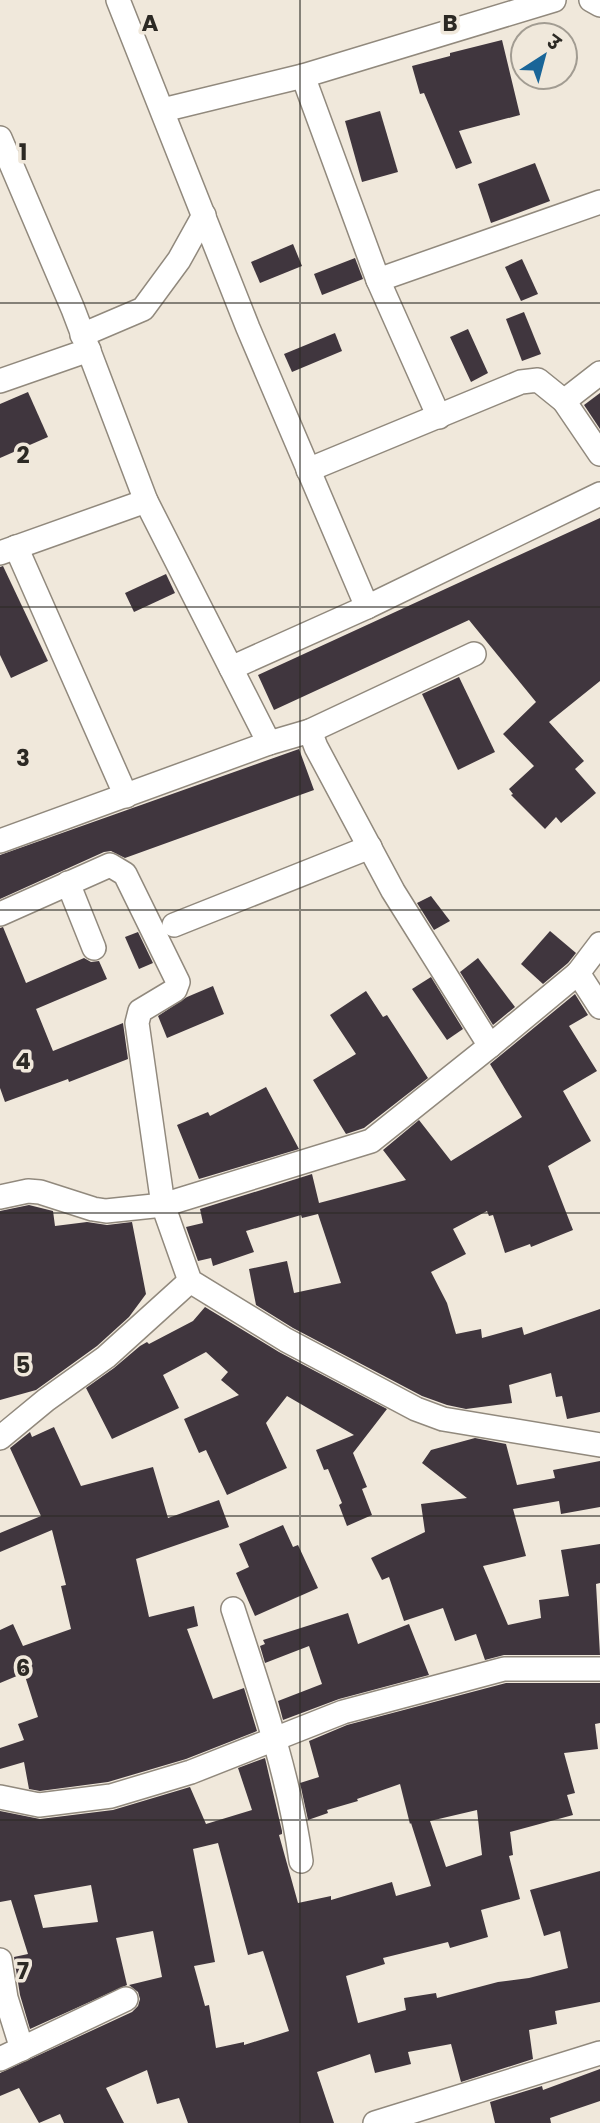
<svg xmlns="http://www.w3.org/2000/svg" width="600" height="2123" font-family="Poppins,'Noto Sans Devanagari',sans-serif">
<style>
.building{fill:#40363e;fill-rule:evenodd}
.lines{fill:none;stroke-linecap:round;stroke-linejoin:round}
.street-casing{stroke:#91897d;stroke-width:26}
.street{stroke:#fff;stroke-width:23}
.grid{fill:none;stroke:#2c2924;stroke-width:2;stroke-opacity:0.55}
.grid-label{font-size:23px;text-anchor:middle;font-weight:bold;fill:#2c2924;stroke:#f0e8db;stroke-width:7;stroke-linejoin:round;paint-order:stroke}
</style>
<rect width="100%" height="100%" fill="#f0e8db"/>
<g class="building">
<polygon points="502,40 520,115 459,131 472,163 456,169 424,93 420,94 412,66 450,56 450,53"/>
<polygon points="380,111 398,172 362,182 345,121"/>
<polygon points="535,163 550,201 491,223 478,184"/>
<polygon points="293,244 302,266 260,283 251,262"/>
<polygon points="355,258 363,279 322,295 314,274"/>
<polygon points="522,259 538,294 521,301 505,267"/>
<polygon points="524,312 541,354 522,361 506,319"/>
<polygon points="468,329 488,373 471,382 450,337"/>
<polygon points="335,333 342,351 292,372 284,354"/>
<polygon points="28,392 48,437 0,458 0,404"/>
<polygon points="600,393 600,429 584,405"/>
<polygon points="600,518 600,681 549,722 584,761 575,769 596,793 561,823 556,817 545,829 511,795 513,794 509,789 534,766 503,734 536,702 469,620 274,710 258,675"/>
<polygon points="3,566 48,661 11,678 0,655 0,567"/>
<polygon points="166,574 175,593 134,612 125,593"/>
<polygon points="459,677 495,752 458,770 422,694"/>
<polygon points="299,749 314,790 125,858 111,851 104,852 0,899 0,855"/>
<polygon points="431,896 450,921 434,930 417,903"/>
<polygon points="3,927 26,983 84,958 91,962 99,961 107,979 36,1009 53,1051 123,1023 128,1059 69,1082 68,1079 5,1102 0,1088 0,928"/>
<polygon points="550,931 576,953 568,963 543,984 521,964"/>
<polygon points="138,932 153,963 139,969 125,937"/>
<polygon points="478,958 515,1007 493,1025 460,972"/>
<polygon points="431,977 463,1029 447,1040 412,989"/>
<polygon points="213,986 224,1014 167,1038 158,1016 187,997"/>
<polygon points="366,991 383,1017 387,1015 428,1078 364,1128 346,1134 313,1080 356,1054 330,1015"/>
<polygon points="575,994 588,1015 569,1026 597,1071 563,1091 591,1141 548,1166 573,1230 531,1247 530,1244 505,1253 493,1215 489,1216 487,1211 453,1229 466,1254 431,1272 447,1303 456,1334 481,1329 482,1338 522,1327 524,1335 600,1309 600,1412 567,1419 562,1396 556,1397 551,1373 509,1385 512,1403 466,1409 447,1405 422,1396 293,1328 256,1305 249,1269 287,1261 294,1293 341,1283 318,1214 302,1218 301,1215 246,1231 254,1252 213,1266 211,1258 198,1261 186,1227 203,1223 200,1209 312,1174 319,1203 406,1180 383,1150 419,1120 451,1161 522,1117 490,1064"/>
<polygon points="266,1087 299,1149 199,1179 177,1125 208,1112 210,1116"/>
<polygon points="29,1205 53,1211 55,1226 87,1222 107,1225 132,1222 146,1294 129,1317 97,1346 36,1390 0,1400 0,1211"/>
<polygon points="205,1307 279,1352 387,1409 353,1453 367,1487 362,1489 372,1515 347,1526 339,1505 342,1503 328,1469 324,1470 316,1450 354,1435 287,1396 266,1423 287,1468 227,1495 206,1450 199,1453 184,1419 239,1395 221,1380 228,1372 206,1352 163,1375 179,1408 112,1439 86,1388 114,1368 140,1346 147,1342 149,1344 193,1321"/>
<polygon points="54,1427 81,1486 153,1467 168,1518 219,1500 229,1527 136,1559 149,1617 194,1606 198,1626 187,1629 213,1699 244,1688 257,1731 186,1759 108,1782 40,1791 29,1789 24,1762 0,1769 0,1748 24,1740 18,1724 38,1717 24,1673 0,1683 0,1630 13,1624 23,1646 71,1629 61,1586 66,1585 52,1530 0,1552 0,1533 41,1516 10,1448 30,1432 32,1437"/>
<polygon points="475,1438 506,1444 517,1485 555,1478 553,1470 600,1461 600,1507 561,1514 559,1501 513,1509 526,1556 483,1566 508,1625 541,1618 539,1600 569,1596 561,1550 600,1544 600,1583 596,1584 600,1655 504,1655 485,1660 476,1634 455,1641 443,1608 404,1621 389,1577 382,1580 371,1558 425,1532 421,1504 467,1498 422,1463 431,1450"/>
<polygon points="283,1525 293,1547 298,1545 318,1588 255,1616 236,1573 249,1567 239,1544"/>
<polygon points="348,1613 358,1644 409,1624 429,1675 339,1699 283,1720 278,1701 322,1684 309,1646 265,1663 260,1646 265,1644 263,1640"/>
<path d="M506 1683H600V1723L595 1724 598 1749 564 1753 575 1793 567 1795 573 1815 510 1832 513 1855 509 1856 520 1899 481 1910 488 1937 450 1948 448 1942 383 1958 385 1964 346 1976 358 2023 406 2010 404 1998 436 1993 437 1998 498 1982 529 1978 568 1968 560 1931 544 1936 530 1890 600 1871V2002L555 2011 557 2024 529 2030 533 2059 461 2082 451 2044 408 2052 411 2064 375 2073 370 2054 317 2072 334 2123H188L179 2098 157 2104 147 2070 106 2088 124 2123H64L60 2114 39 2123 19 2088 0 2096V2073L132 2012 138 2006 140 1999 138 1992 129 1985 162 1977 153 1931 116 1938 127 1985 30 2029 20 1995 14 1957 28 1954 11 1900 0 1902V1811L40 1819 113 1810 190 1787 206 1824 252 1810 238 1768 265 1758 282 1831V1834L279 1835 298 1903 331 1896V1900L392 1882 396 1896 431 1886 411 1823 410 1824 400 1784 357 1799 358 1801 327 1810 328 1813 308 1820 300 1783 319 1777 309 1741 347 1725ZM477 1810 482 1855 446 1867 430 1821ZM218 1843 248 1955 263 1951 289 2031 244 2045V2042L216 2048 209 2005 205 2006 194 1966 215 1962 193 1849ZM91 1885 98 1922 43 1928 34 1895Z"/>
<polygon points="600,2069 600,2101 550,2118 551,2123 495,2123 490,2102 542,2086 543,2090"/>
</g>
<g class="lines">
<g class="street-casing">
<g id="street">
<polyline points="118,0 248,328 367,607"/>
<polyline points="591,0 600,5"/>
<polyline points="303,76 378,280 439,417"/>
<polyline points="163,110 303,76 554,0"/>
<polyline points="0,138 73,309 146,501 269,743"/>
<polyline points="378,280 600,202"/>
<polyline points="82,335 143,309 179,260 204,215"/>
<polyline points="0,381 89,350"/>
<polyline points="564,401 600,454"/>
<polyline points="308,470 521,382 538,380 564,401 600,373"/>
<polyline points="16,547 126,796"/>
<polyline points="0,553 146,501"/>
<polyline points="231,668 367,607 600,494"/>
<polyline points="310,731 316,747 393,891 490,1046"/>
<polyline points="0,841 269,743 310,731 474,654"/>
<polyline points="68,883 94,948"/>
<polyline points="0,914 110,865 125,874 178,982 175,990 140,1011 137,1023 163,1205 190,1281 286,1340 416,1409 443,1419 600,1445"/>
<polyline points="174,925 370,847"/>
<polyline points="578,973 600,1007"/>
<polyline points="0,1197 28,1191 40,1192 93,1209 106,1211 163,1205 371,1141 490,1046 578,973 600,944"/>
<polyline points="0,1438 46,1400 106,1357 190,1281"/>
<path d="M233 1609C260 1692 289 1774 301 1861"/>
<polyline points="0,1797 39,1805 111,1796 191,1772 343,1712 504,1669 600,1669"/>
<polyline points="0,1960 6,1998 22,2049"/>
<polyline points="0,2059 126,1999"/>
<polyline points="375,2123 600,2053"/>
</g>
</g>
<use href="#street" class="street"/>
</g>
<path class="grid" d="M300 0V2123M0 303H600M0 607H600M0 910H600M0 1213H600M0 1516H600M0 1820H600"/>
<g class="grid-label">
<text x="150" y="31">A</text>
<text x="450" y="31">B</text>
<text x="23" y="160">1</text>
<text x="23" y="463">2</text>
<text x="23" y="766">3</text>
<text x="23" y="1069">4</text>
<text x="23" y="1373">5</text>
<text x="23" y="1676">6</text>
<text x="23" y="1979">7</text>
</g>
<g transform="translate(544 56) rotate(36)"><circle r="33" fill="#f0e8db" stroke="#a29c92" stroke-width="2"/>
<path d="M0-5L12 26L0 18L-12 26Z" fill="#196598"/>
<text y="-10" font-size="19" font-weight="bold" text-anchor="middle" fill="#2c2924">उ</text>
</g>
</svg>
